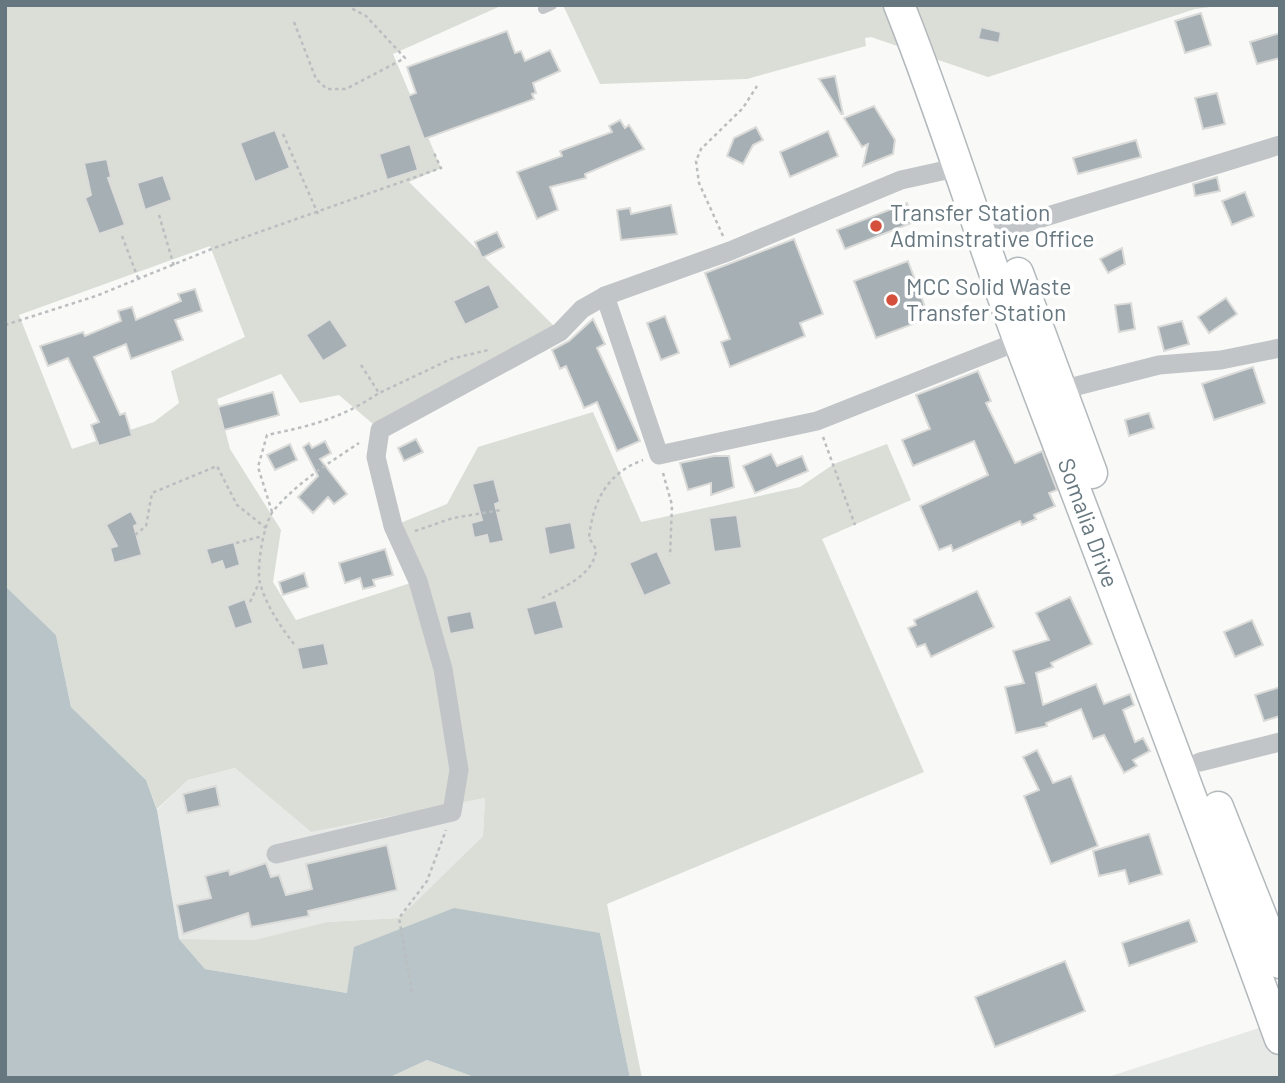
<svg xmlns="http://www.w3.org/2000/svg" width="1285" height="1083" font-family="Barlow,sans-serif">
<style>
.built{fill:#e7e9e7}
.green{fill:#daded7;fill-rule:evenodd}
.water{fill:#b8c4c7}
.building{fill:#a6afb3;stroke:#dbdbd9;stroke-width:2}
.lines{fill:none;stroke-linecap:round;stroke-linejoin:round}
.primary-casing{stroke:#b2b8bb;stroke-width:33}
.path{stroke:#bbbec0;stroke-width:2.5;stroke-dasharray:3.5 3.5;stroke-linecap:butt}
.lane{stroke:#c1c5c8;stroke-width:10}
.street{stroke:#c1c5c8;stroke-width:19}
.primary{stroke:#fff;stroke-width:30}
.poi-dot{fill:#d4503c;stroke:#fff;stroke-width:2.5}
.labels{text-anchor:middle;stroke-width:7;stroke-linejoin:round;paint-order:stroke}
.poi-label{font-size:23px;fill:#66777f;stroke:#fff;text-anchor:start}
.street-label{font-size:23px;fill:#66777f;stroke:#fff}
</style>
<rect width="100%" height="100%" fill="#f9f9f7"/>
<g class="built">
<polygon points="235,768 311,832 485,798 483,836 399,918 327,922 254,940 179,939 157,810 188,780"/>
<polygon points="1274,1023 1280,1039 1280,1078 1105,1078"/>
</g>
<g class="green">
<path d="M5 5H503L393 54 441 168 409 182 560 332 380 430 339 395 300 403 281 374 217 399 230 449 281 530 273 582 296 620 417 581 393 526 447 504 478 447 593 412 641 522 800 487 834 464 887 444 911 500 822 539 924 772 607 904 642 1078H630L600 933 347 993 205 969 179 939 254 940 327 922 399 918 483 836 485 798 311 832 235 768 188 780 157 809 146 780 71 707 56 635 5 586ZM210 246 245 337 171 371 179 403 154 422 72 449 19 315Z"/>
<polygon points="563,5 1225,5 1195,9 988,77 871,37 865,38 866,46 747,79 600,84"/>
<polygon points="427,1060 477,1078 388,1078"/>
</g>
<polygon class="water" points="5,586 56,635 71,707 146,780 157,810 179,939 205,969 347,993 354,947 454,908 600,933 630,1078 477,1078 427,1060 388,1078 5,1078"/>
<g class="building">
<polygon points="1201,13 1211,45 1185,53 1175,21"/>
<polygon points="981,27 1001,32 999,43 978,39"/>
<polygon points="507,31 515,53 521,51 525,61 550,50 560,71 533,83 536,93 532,94 534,99 424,139 408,96 416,93 407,67"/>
<polygon points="1280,33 1280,58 1257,64 1250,42"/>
<polygon points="835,76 843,114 841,114 819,79"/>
<polygon points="1217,93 1225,124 1203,129 1195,98"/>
<polygon points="874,106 895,140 893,154 863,166 868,144 862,147 844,118"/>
<polygon points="620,120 625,128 629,125 644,149 585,174 586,178 550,187 558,210 537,219 517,172 562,156 560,151 612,132 609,126"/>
<polygon points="756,127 763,140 753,145 743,164 727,156 734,138"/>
<polygon points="275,130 290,168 255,182 240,143"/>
<polygon points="828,131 838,156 790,177 780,152"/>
<polygon points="1136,140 1141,157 1078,174 1073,158"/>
<polygon points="410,144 418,170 387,180 379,154"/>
<polygon points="107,159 111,177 108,178 125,225 99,234 85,198 91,195 84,163"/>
<polygon points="163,175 172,200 145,210 137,183"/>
<polygon points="1217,177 1220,191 1195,196 1193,184"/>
<polygon points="1245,192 1254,216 1232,225 1222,201"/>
<polygon points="907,203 914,222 845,249 837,230"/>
<polygon points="671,205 677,234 621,240 617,210 630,208 631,214"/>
<polygon points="497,232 504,247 482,258 475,242"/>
<polygon points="794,239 823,314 800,323 805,336 730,367 721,342 730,339 705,273"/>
<polygon points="1122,248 1125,264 1108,273 1100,259"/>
<polygon points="908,261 929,318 876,338 854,281"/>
<polygon points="489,284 500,308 465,325 453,301"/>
<polygon points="195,289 202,311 175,320 183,340 131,359 126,344 94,357 120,415 125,413 132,436 99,446 91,425 99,422 68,358 48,366 40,346 83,332 85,336 121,321 118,311 132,307 136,320 181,301 178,294"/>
<polygon points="1226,298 1237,314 1209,333 1198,317"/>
<polygon points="1131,303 1135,329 1119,332 1115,305"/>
<polygon points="665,316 679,353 661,360 647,323"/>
<polygon points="330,319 348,346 323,361 306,335"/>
<polygon points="593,319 605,344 597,348 640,441 617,451 597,402 584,408 566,366 560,369 552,350 569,341"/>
<polygon points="1182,321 1189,344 1164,351 1158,327"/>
<polygon points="1253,367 1265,403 1214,420 1202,384"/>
<polygon points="978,371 991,401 986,403 1015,463 1042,451 1057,490 1049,493 1055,506 1034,515 1036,519 1022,525 1020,521 953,551 951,545 939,550 920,506 988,475 974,441 913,466 902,440 930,429 916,395"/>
<polygon points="273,392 279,415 224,430 218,407"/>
<polygon points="1149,413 1154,428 1129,436 1125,420"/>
<polygon points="416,439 423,452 404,461 398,448"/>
<polygon points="325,441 331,453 320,459 347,494 334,504 328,497 313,513 298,497 318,476 303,447 309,443 312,448"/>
<polygon points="290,444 297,460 275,470 267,455"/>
<polygon points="771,454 777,466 802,456 808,471 755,493 743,466"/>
<polygon points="714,456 729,456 734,487 711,495 711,483 688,490 680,463"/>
<polygon points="494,479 500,502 495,504 504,541 489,544 487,535 474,538 471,523 482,520 472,484"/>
<polygon points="131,511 138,524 134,526 142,555 114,563 110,548 117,546 106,525"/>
<polygon points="737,515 742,548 714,552 709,518"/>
<polygon points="571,522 576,549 549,555 544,527"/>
<polygon points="234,542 240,565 225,570 222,561 211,565 206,549"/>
<polygon points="385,549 393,575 373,580 375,586 363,589 360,578 345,583 339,563"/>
<polygon points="657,551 672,584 644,596 629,563"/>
<polygon points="304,573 308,587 283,595 279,582"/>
<polygon points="977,591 994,627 931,657 925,644 917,647 908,628 916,625 914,620"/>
<polygon points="1070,597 1092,644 1051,663 1053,667 1036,673 1043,705 1096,684 1104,704 1130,694 1134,705 1123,710 1135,742 1143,738 1150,751 1133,760 1137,766 1124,773 1104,735 1093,739 1081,709 1046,723 1047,726 1016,733 1005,687 1024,683 1013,651 1049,640 1036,613"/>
<polygon points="245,599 253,623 235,629 227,606"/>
<polygon points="556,600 564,628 534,636 526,608"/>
<polygon points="471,611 475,629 450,634 446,616"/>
<polygon points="1252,620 1263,645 1235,657 1224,632"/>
<polygon points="324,643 329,665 302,670 297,648"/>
<polygon points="1280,687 1280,716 1264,721 1255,695"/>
<polygon points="1037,750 1053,783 1071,776 1098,846 1051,864 1024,796 1039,790 1023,757"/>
<polygon points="216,786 220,806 187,813 183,794"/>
<polygon points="1149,834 1162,874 1129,884 1125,870 1099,876 1093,851"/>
<polygon points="387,845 397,890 308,911 309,916 251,927 248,913 183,934 177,905 211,898 205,876 229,870 230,875 266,863 271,877 279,875 286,895 312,889 306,864"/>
<polygon points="1189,920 1197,942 1129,966 1122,943"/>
<polygon points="1065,961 1085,1011 995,1047 975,997"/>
</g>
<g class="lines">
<g class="primary-casing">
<g id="primary">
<path d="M899 5C944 117 978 232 1020 344 1108 576 1196 806 1280 1039"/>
<polyline points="1018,273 1092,473"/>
<polyline points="1218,807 1280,963"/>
</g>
</g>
<g class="path">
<polyline points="294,22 316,79 327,89 346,89 405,58 366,16 351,8"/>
<polyline points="283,134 318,214"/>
<polyline points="159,215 174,266"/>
<polyline points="122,236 138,278"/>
<polyline points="723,236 699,183 696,161 701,149 743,108 757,86"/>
<polyline points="5,325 96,296 214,248 441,168 433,151"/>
<polyline points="361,365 379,393 451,359 488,350"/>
<polyline points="823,437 855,525"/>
<polyline points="663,473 672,505 670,556"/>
<path d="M272 512 258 467 267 435C311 426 342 418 379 393"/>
<polyline points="415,531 453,518 501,510"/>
<polyline points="135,535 146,526 152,493 217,466 237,505 266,528"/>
<polyline points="236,543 263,536"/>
<path d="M542 598C562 588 595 575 596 549L589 538C593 501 607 473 643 460"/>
<polyline points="250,602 259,583"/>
<path d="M294 644C280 626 266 605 260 583 256 568 264 521 274 510 298 482 329 463 359 443"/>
<polyline points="412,992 399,918 427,881 446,830"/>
</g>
<polyline class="lane" points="543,9 552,5"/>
<g class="street">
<polyline points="1002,230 1280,145"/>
<polyline points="605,296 659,455 817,421 1019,341"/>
<polyline points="1061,390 1159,365 1221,360 1280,348"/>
<polyline points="1200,762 1280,742"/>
<polyline points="276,854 452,812 459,770 443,669 418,581 393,526 376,457 380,430 560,332 582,309 605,296 730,251 901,180 960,167"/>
</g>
<use href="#primary" class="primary"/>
</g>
<g class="poi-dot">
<circle cx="876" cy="226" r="7"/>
<circle cx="892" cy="300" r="7"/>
</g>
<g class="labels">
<g class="poi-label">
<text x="890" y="221">Transfer Station<tspan x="890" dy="26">Adminstrative Office</tspan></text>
<text x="906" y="295">MCC Solid Waste<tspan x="906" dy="26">Transfer Station</tspan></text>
</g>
<g class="street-label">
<text transform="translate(1088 523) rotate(70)" y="8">Somalia Drive</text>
</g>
</g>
<rect width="1285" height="1083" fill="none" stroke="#66777f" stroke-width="14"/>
</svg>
